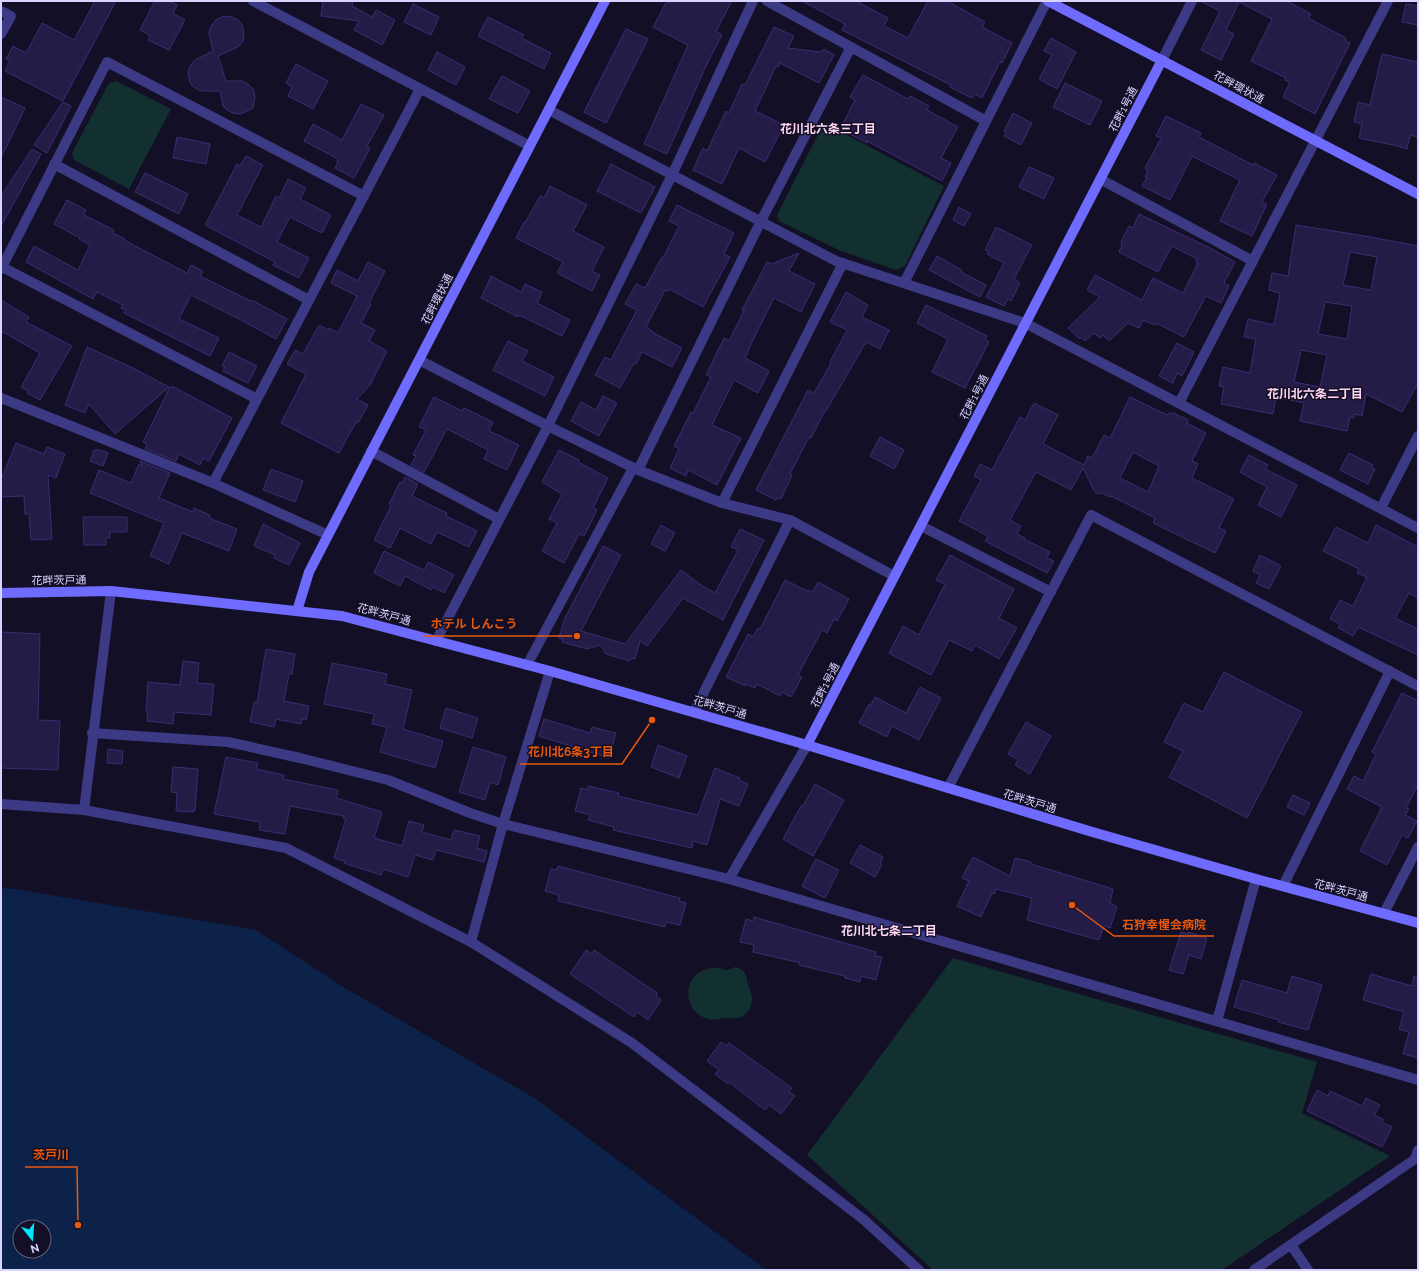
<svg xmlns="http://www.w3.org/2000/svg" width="1419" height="1271" font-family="Raleway,'Noto Sans JP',sans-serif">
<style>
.green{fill:#12302f}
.water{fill:#0c2248;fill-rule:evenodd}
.building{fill:#241b47;stroke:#3b2d73;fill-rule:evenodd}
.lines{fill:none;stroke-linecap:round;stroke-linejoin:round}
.street{stroke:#3d3a85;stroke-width:10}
.secondary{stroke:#6f6bff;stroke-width:10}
.labels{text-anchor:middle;stroke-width:3;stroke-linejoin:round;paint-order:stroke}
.street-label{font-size:11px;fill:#d9d4ff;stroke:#130f26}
.neighbourhood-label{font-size:12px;font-weight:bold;fill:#ffd6f0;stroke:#130f26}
.leader{fill:none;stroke:#e8590c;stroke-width:1.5}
.callout-dot{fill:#e8590c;stroke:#130f26;stroke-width:1.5}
.callout-label{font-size:12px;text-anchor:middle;font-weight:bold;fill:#e8590c;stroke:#130f26;stroke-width:3;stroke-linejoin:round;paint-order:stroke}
</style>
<rect width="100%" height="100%" fill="#130f26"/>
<g class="green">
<polygon points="116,81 171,109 129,189 74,160 72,153 109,83"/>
<polygon points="824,123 944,186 905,266 896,270 841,251 779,221 777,215"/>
<polygon points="953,958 1317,1062 1302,1113 1390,1156 1222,1270 933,1270 807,1155"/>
<path d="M735 967C747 971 746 975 748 985 748 988 751 990 751 993 754 1002 750 1013 741 1017 734 1020 729 1017 723 1018 715 1020 712 1021 703 1017 684 1009 683 980 702 971 708 968 715 967 720 968 722 969 724 970 726 970 729 970 732 968 735 967Z"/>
</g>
<path class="water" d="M1 888 16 889 256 930 340 985 536 1099 766 1270H1ZM20 1227H44V1251H20Z"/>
<g class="building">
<polygon points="95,1 116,1 63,101 5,71 10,61 6,59 13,46 26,53 42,23 74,40"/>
<polygon points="155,1 169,1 177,5 173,13 185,20 169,50 148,40 150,35 140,30"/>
<polygon points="323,1 353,1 352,6 372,17 376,10 395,20 382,45 354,30 359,21 321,16"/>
<polygon points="667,1 732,1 716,31 722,35 706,66 667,154 644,144 688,45 653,27"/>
<polygon points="802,1 856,1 888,18 884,26 908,38 928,1 947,1 985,22 982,27 1012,43 1002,63 1000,62 982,98 975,94 972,98 950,87 951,85 842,30 845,24"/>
<polygon points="1200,1 1287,1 1311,14 1308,18 1346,38 1345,41 1350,43 1315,114 1283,97 1290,82 1285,80 1286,78 1251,61 1272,19 1239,2 1226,30 1234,34 1221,60 1201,50 1220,11"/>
<polygon points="413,4 439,17 431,35 404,22"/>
<polygon points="1406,4 1418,6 1418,25 1402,22"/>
<polygon points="223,16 232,17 238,20 242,25 244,33 243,41 238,47 218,56 226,81 243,81 249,85 253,89 255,96 253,108 241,114 233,113 227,110 223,106 220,91 201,91 195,88 190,83 188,73 190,66 195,60 213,51 209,33 211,26 216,20"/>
<polygon points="488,17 524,35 521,38 551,53 544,69 478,36"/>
<polygon points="774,27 794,36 788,48 820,52 824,49 834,55 819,83 780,63 778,67 776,66 755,111 784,125 765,162 739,148 722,184 693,170 703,148 707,151 726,111 729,113 742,84 745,85"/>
<polygon points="626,29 648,39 606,123 584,112"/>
<polygon points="1051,38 1076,52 1057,89 1039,79 1052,55 1044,51"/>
<polygon points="437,52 465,67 456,85 428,70"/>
<polygon points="1382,54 1418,62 1418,137 1410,135 1407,149 1393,145 1359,138 1362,124 1354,122 1358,102 1370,105"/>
<polygon points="296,64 328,81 313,109 288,96 292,87 286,83"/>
<polygon points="863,75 908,99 910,96 929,106 927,110 958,127 941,158 951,163 942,181 867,141 867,143 840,129 855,100 850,97"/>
<polygon points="502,76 530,91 518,113 489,99"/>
<polygon points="1065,83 1102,101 1090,125 1053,107"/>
<polygon points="1,97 25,108 1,158"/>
<polygon points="63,102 71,106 47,153 34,145"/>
<polygon points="361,104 384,115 367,146 370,148 354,178 335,168 338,162 337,161 338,159 304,141 313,124 342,140"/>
<polygon points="1013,113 1032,123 1021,145 1004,136 1006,132 1004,131"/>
<polygon points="1166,116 1201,133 1199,137 1253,165 1254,163 1277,175 1262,202 1267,204 1252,236 1220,221 1240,180 1192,156 1170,200 1142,186 1147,178 1145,177 1148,170 1145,168 1161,138 1156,136"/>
<polygon points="177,137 210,144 206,164 173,158"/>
<polygon points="32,149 41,154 1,226 1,196"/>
<polygon points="246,156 263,165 237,215 261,227 276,196 279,198 288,179 306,188 300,199 331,215 322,233 290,217 277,242 309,258 299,278 273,265 275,262 205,225 237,164 240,166"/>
<polygon points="611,164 655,187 641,213 597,191"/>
<polygon points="1029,167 1054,178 1044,199 1019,187"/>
<polygon points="145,173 188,194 179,214 135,192"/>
<polygon points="550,186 587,205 573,231 604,247 592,271 600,275 592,291 557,273 563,262 516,238 524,222 525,223 540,196 544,198"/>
<polygon points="67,200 86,210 84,215 114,230 113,233 125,239 124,240 187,273 191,265 203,271 200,276 251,301 252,300 287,319 276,339 241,320 191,295 179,319 219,338 210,356 124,313 126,310 121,308 123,305 97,292 93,299 26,262 34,246 78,270 90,245 79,239 80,238 54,224"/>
<polygon points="677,205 734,233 724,254 730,257 703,307 669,289 668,291 665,290 646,327 652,331 652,332 682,348 672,367 642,352 636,364 634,363 620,388 595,375 605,357 611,360 637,310 625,304 636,284 645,288 662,257 663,258 679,226 669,221"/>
<polygon points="959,207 971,214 964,226 953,220"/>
<polygon points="1139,214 1208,247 1235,262 1224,283 1229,286 1221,303 1206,296 1184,337 1156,323 1155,325 1143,320 1139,328 1128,323 1109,341 1103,335 1100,338 1094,333 1085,341 1081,337 1080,339 1068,328 1100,297 1087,290 1095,275 1142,300 1153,278 1183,293 1198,263 1196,262 1197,259 1172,246 1158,272 1119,252 1122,245 1121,242 1129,226 1133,228"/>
<path d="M1296 225 1365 236 1418 246V383L1402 412 1366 394 1362 416 1354 414V418L1350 417 1347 431 1300 421 1304 403 1276 397 1273 414 1221 404 1224 387 1219 386 1223 367 1250 373 1256 339 1244 337 1248 319 1274 325 1280 293 1269 290 1272 273 1288 276ZM1350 252 1377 257 1371 290 1343 285ZM1325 302 1352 306 1347 339 1318 334ZM1301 350 1327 355 1320 387 1294 382Z"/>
<polygon points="996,227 1032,245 1014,279 1020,283 1011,301 1008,299 1004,306 986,297 1004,263 987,254 989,251 985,250"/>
<polygon points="799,253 789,271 815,284 801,312 774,298 753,340 745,358 769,371 758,393 734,380 712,425 741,438 717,485 688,470 686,476 670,468 679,449 674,446 691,412 693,413 711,377 706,375 724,338 729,341 744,311 742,310 767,262 771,264"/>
<polygon points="937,256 962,270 961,272 986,285 980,297 929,270"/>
<polygon points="368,262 385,271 369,303 371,304 361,323 375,330 369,341 387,351 370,385 357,399 368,405 358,423 356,422 339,453 281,423 306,374 287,364 295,350 303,354 319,325 328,330 329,328 338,333 357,296 331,283 337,270 358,281"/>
<polygon points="491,276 521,292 525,284 542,292 537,303 570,320 562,336 519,315 518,317 481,298"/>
<polygon points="846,292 868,305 862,317 889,330 880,349 866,342 826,411 825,411 811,438 809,437 790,474 792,475 781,499 777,498 776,500 756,490 808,390 814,393 831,363 830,362 847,330 830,322"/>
<polygon points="1,300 29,317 26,322 72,346 40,400 27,393 28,391 21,387 40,353 1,331"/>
<polygon points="926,305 987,336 985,340 989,342 965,388 932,372 948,339 917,323"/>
<polygon points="508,341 528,351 522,361 554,377 545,396 493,370"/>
<polygon points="1177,343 1194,352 1182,376 1177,373 1173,383 1159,376"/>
<polygon points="87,347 133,368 169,387 115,434 89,404 85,413 65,405"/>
<polygon points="229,352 257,366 248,383 223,371 225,367 222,366"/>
<polygon points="172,386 232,418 209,461 203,458 200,465 179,454 176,461 145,449 147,444 143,442 170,387 171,388"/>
<polygon points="603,396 617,403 599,436 571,421 581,402 596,410"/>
<polygon points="434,397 462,411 464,408 493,422 489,431 519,445 507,470 484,459 488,450 447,429 424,472 411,465 416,456 413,455 426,430 419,427"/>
<path d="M1130 397 1167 415 1169 413H1174L1188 420 1187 423 1206 433 1192 461 1198 464 1192 478 1234 499 1219 528 1226 531 1215 553 1153 523 1155 518 1111 496 1110 497 1102 493 1098 494 1094 491 1083 468 1071 490 1036 472 1010 520 1021 526 1017 534 1025 538 1024 539 1050 552 1047 558 1054 561 1047 573 985 541 988 536 959 521 981 480 974 476 980 464 992 470 1020 417 1025 420 1034 403 1058 415 1043 444 1084 465 1088 456 1092 458 1104 435 1110 438ZM1133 452 1159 466 1148 492 1120 478Z"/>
<polygon points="880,437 904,450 894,469 870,456"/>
<polygon points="16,443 44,454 47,447 65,454 56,478 48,475 52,539 31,540 29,514 25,514 24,496 1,497 1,480"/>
<polygon points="94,450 100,450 108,453 103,466 90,461"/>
<polygon points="559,450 579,460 578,462 608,478 593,508 597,510 584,536 579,534 564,563 542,551 557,523 549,519 562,494 542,482"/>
<polygon points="1349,453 1373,465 1372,468 1375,469 1368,484 1340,470"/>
<polygon points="1249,455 1268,465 1265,469 1297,485 1281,517 1258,505 1267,487 1240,472"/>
<polygon points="140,461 170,473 159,498 193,512 194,508 210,515 209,518 237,529 229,551 182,533 169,564 150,556 164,523 90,493 99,470 131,483 139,464 143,466 140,462"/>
<polygon points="271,469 303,481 295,502 263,490"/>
<polygon points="405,477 418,484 412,496 447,513 446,516 477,531 469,547 437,532 431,544 400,528 390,548 374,540 391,506 389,504 400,482 402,483"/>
<polygon points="83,517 127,517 127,532 110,532 110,538 106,538 106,545 84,545"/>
<polygon points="263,524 300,543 289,565 274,558 275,555 254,546"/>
<polygon points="661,525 675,533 665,551 651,544"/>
<polygon points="1376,525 1418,547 1418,598 1409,593 1395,618 1418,629 1418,655 1358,627 1353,636 1338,628 1340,624 1330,619 1340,600 1353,606 1367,577 1357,573 1359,569 1323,551 1336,527 1368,543"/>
<polygon points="740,529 764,540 723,620 683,598 647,646 640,641 635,659 631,658 630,661 606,654 600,645 587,649 562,642 563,639 559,638 565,618 603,546 621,555 581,631 625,644 681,570 701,585 715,593 738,550 731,547"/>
<polygon points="384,551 424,570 428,562 454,575 444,593 433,587 431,590 405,576 400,586 374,573"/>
<polygon points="950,555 1014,589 999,618 1017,628 999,659 975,645 972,651 949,640 931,675 889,653 903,626 919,635 945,584 936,580"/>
<polygon points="1260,555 1281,566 1269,589 1256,583 1260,575 1253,571"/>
<polygon points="785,580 807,591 808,590 813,592 818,582 849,599 837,621 834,619 827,633 822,630 798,675 802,677 791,697 782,692 780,696 757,684 755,688 746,684 745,686 726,677 748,634 753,637 758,628 760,629"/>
<polygon points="1,632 40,634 38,720 60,721 58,770 1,768"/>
<polygon points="266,649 295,654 292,674 289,674 284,701 309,706 306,720 302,719 301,724 276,719 274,727 250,722 254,702 257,703"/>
<polygon points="183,661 199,663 197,683 214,684 211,715 174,712 173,724 147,721 148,712 146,712 148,682 180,685"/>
<polygon points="332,663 387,674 385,684 412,690 403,729 443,741 435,768 380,752 387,727 372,724 374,714 324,704"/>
<polygon points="1224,672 1302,712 1247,818 1169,777 1183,751 1164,742 1184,703 1203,712"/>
<polygon points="920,687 941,698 919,740 892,726 887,737 859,723 869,704 871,705 875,697 906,713"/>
<polygon points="1402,693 1418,701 1418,785 1406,808 1409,809 1405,815 1417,821 1408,838 1402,835 1387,865 1360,851 1382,807 1347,789 1354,776 1363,781 1376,754 1372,752"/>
<polygon points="446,708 478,718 472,738 440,728"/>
<polygon points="544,719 590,733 592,727 616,733 609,758 539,736"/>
<polygon points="1026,722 1051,736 1030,774 1015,765 1018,760 1008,754"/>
<polygon points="658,745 687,756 679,778 651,767"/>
<polygon points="473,747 506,757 498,785 490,782 485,800 459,792"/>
<polygon points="108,749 123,751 122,764 107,763"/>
<polygon points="226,757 258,763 256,769 284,775 283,779 338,790 336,798 382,812 374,838 402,846 409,821 424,825 422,832 451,840 454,830 480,836 477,848 487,851 484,862 436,850 433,860 415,855 408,877 383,869 381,875 344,863 345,861 334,858 346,819 343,818 344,816 290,806 285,834 259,830 260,822 214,814"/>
<polygon points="173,767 198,769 195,811 193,810 193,812 176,811 177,793 171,792"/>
<polygon points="715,768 740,778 739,780 748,784 739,806 720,799 707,845 693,841 692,848 613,830 614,827 588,820 590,815 575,811 581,788 588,790 588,786 619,793 618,796 698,815"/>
<polygon points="815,784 844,800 813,856 783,839 801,806 803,806"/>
<polygon points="1293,795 1310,803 1304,815 1287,807"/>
<polygon points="860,845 883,857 880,863 882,864 875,877 850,863"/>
<polygon points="973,857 1010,876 1015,858 1031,862 1031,864 1113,889 1110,903 1117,907 1110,928 1104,926 1099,940 1027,920 1032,898 996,889 994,894 992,893 981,917 957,906 969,881 962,878"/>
<polygon points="816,859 839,870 825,898 802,886"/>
<polygon points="558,866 680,898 679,901 686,903 680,925 666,922 665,927 558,901 559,895 545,891 551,869 557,870"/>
<polygon points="754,917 876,952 875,956 882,957 876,980 861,976 860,982 845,978 845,976 815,969 799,965 800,963 753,952 754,945 740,942 746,919 753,921"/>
<polygon points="1181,932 1188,934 1188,932 1207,938 1201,959 1189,955 1183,974 1169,970"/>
<polygon points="586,950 592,954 594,950 657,993 656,996 661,1000 648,1020 637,1012 634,1017 570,974"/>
<polygon points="1371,974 1412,986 1414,976 1418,977 1418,1058 1403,1054 1409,1032 1399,1029 1404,1012 1363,1000"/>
<polygon points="1292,976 1322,985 1308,1030 1278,1022 1279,1020 1234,1007 1242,980 1287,993"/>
<polygon points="721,1042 726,1046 729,1043 792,1088 789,1092 795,1096 781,1114 769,1105 765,1110 729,1082 728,1084 715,1074 719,1070 707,1061"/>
<polygon points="1317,1090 1328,1096 1330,1091 1362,1106 1366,1098 1380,1105 1374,1115 1383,1119 1382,1122 1392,1127 1382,1147 1307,1111"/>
</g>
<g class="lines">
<g class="street">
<polyline points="253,1 530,146"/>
<polyline points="767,1 986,121"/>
<polyline points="1,11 11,16 1,34"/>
<polyline points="1162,60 1192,1"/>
<polyline points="549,110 836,261 1025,323 1418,528"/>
<polyline points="54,164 309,300"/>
<polyline points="1100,179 1253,261"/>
<polyline points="2,267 257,399"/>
<polyline points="1,269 107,62 364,196"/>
<polyline points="904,283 1047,1"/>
<polyline points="419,360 548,426 638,470 722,503 790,520 894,576"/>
<polyline points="1,398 213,483 328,535"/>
<polyline points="1179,403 1388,1"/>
<polyline points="371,451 499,519"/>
<polyline points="638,470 761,221 851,47"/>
<polyline points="213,483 420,89"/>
<polyline points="722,503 843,263"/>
<polyline points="1381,508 1418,436"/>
<polyline points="921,526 1051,592"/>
<polyline points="436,641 548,426 672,175 753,1"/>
<polyline points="527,665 633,468"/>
<polyline points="694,712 790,520"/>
<polyline points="92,733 228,742 300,758 388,780 470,813 503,824 729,879 1418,1080"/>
<polyline points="948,788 1091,515 1418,686"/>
<polyline points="1,804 84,810 286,848 471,942 632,1043 863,1219 919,1270"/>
<polyline points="84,810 111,591"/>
<polyline points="729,879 807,745"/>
<polyline points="1283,886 1390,671"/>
<polyline points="1384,913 1418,847"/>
<polyline points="471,942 503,824 550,671"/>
<polyline points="1217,1021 1256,879"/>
<polyline points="1291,1245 1308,1270"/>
<polyline points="1254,1270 1415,1159 1418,1150"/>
</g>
<g class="secondary">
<polyline points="1048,1 1418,194"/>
<polyline points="1,593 111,591 342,616 550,671 807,745 1089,831 1256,879 1418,923"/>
<polyline points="297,611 309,572 605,1"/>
<polyline points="807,745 1162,60"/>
</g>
</g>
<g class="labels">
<g class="street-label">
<text transform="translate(1239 87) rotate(28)" y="4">花畔環状通</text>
<text transform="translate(1123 109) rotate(-63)" y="4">花畔1号通</text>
<text transform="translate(437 299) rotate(-63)" y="4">花畔環状通</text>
<text transform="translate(974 397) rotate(-63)" y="4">花畔1号通</text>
<text transform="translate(59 580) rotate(-1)" y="4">花畔茨戸通</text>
<text transform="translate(384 614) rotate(15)" y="4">花畔茨戸通</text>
<text transform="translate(825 685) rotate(-63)" y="4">花畔1号通</text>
<text transform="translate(720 707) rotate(16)" y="4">花畔茨戸通</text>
<text transform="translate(1030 801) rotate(17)" y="4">花畔茨戸通</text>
<text transform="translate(1341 890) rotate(15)" y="4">花畔茨戸通</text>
</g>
<g class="neighbourhood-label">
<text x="828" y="133">花川北六条三丁目</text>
<text x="1315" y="398">花川北六条二丁目</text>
<text x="889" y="935">花川北七条二丁目</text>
</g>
</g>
<path class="leader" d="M577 636L526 636H423M652 720L622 764H520M1072 905L1114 936H1214M78 1225L77 1167H25"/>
<g class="callout-dot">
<circle cx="577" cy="636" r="4"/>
<circle cx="652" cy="720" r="4"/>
<circle cx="1072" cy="905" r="4"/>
<circle cx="78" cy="1225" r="4"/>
</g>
<g class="callout-label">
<text x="474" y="628">ホテル しんこう</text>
<text x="571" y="756">花川北6条3丁目</text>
<text x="1164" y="929">石狩幸惺会病院</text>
<text x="51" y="1159">茨戸川</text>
</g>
<rect width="1419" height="1271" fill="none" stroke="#d9d4ff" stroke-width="4"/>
<g transform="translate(32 1239) rotate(163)"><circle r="19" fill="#130f26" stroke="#625e7d"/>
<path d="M0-3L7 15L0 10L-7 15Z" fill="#00e5ff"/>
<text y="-6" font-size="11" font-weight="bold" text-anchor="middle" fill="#d9d4ff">N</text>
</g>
</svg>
